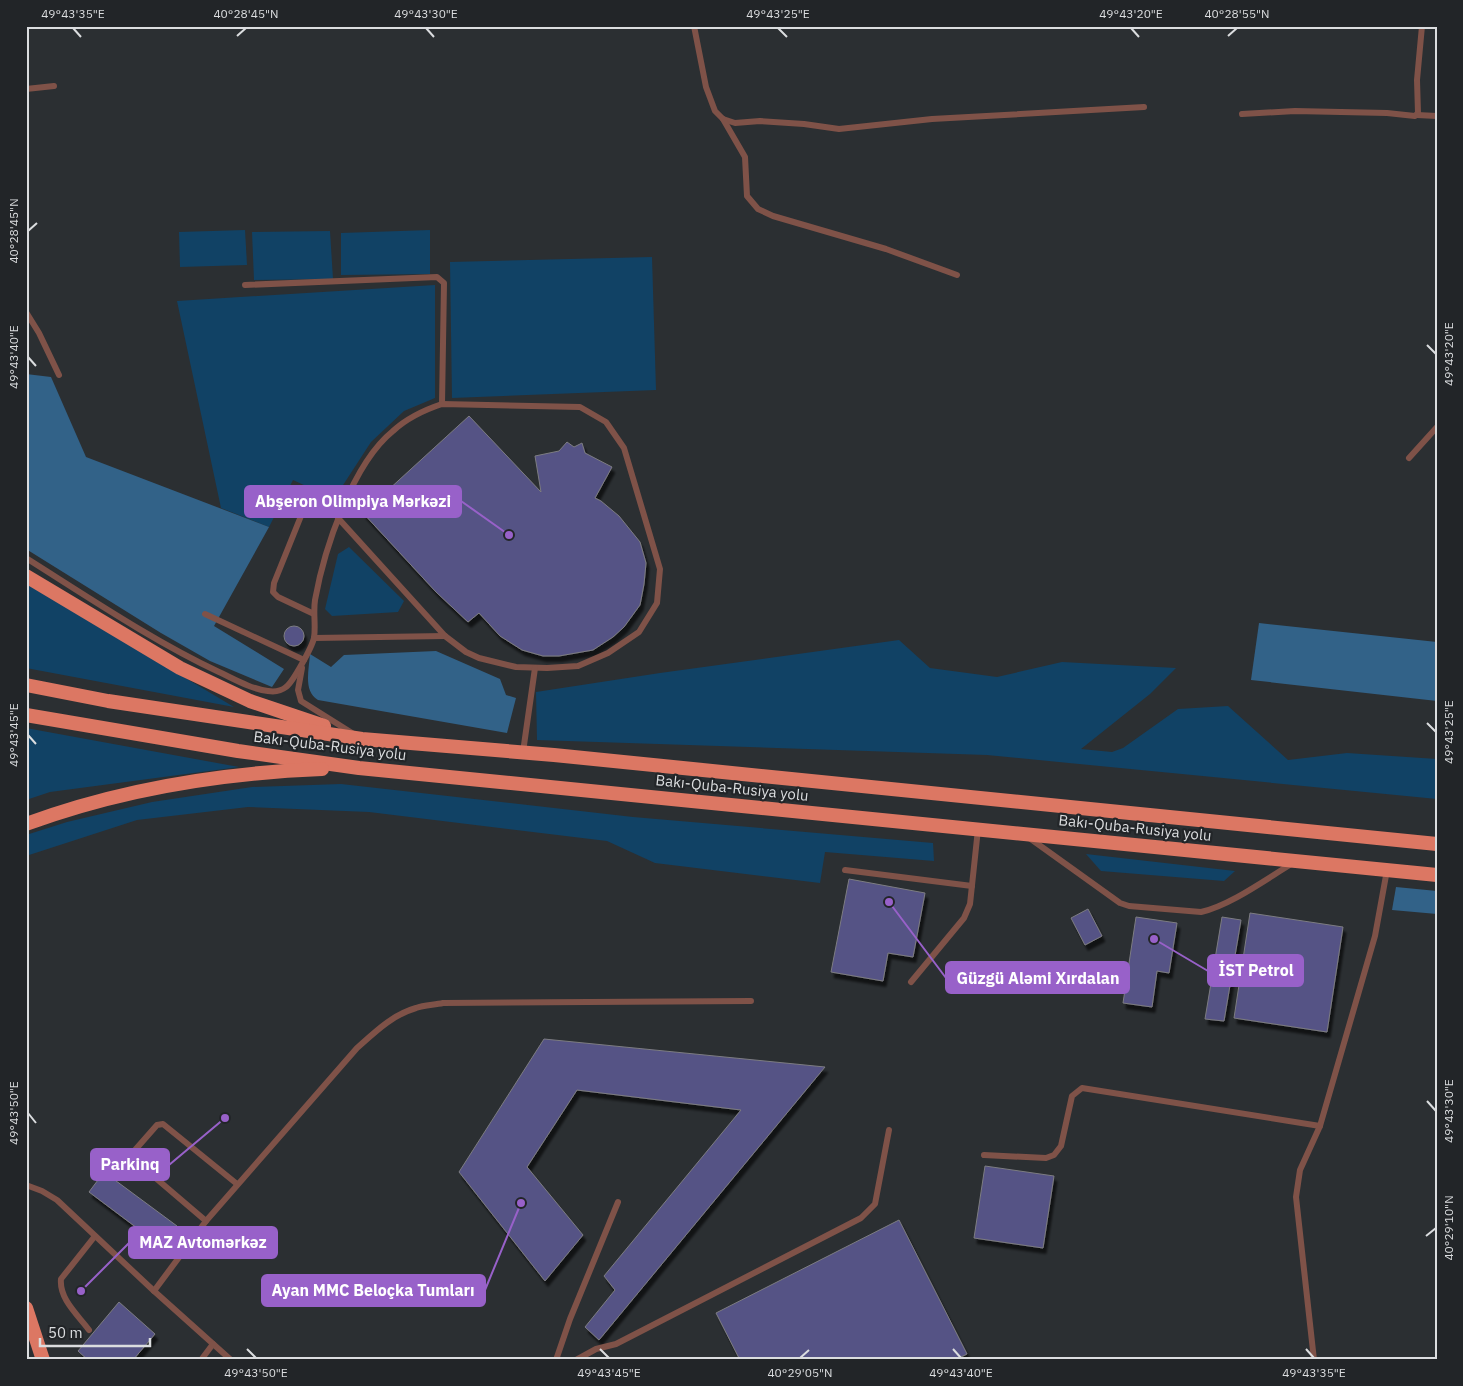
<svg xmlns="http://www.w3.org/2000/svg" width="1463" height="1386" font-family="'IBM Plex Sans',sans-serif">
<style>
.green{fill:#114265}
.forest{fill:#326288}
.building{fill:#555285;stroke:#7d7d82;filter:url(#shadow)}
.lines{fill:none;stroke-linecap:round;stroke-linejoin:round}
.service{stroke:#7f5248;stroke-width:6}
.trunk{stroke:#dc7763;stroke-width:14}
.ticks{fill:none;stroke:#dbdddf;stroke-width:2}
.labels{text-anchor:middle;stroke-width:4.5;stroke-linejoin:round;paint-order:stroke}
.street-label{font-size:15px;fill:#dbdddf;stroke:#222528}
.leader{fill:none;stroke:#9861c9;stroke-width:2}
.callout-dot{fill:#9861c9;stroke:#222528;stroke-width:2}
.callout{fill:#9861c9;stroke:#9861c9;stroke-width:2}
.callout-label{font-size:16px;text-anchor:middle;font-weight:bold;fill:#fff}
.neatline{fill:none;stroke:#dbdddf;stroke-width:2}
.ticks-label{font-size:12px;text-anchor:middle;fill:#dbdddf}
</style>
<defs>
<filter id="shadow"><feDropShadow dx="3" dy="5.5" stdDeviation="1" flood-color="#0009"/></filter>
</defs>
<rect width="100%" height="100%" fill="#2b2f32"/>
<g class="green">
<polygon points="245,230 247,265 180,267 179,232"/>
<polygon points="430,230 430,274 341,275 341,233"/>
<polygon points="330,231 333,279 254,280 252,232"/>
<polygon points="652,257 656,390 452,398 450,262"/>
<polygon points="435,285 435,398 404,411 371,442 334,499 293,480 269,527 221,508 177,301"/>
<polygon points="349,547 404,601 398,612 332,616 325,609 338,554"/>
<polygon points="26,583 234,707 26,668"/>
<polygon points="899,640 930,668 997,677 1062,662 1176,668 1150,694 1081,749 1112,752 1123,748 1178,709 1228,706 1288,760 1347,753 1437,759 1437,799 987,755 537,740 536,692 660,673"/>
<polygon points="26,728 239,767 50,792 26,800"/>
<polygon points="341,784 633,817 933,843 934,861 825,852 820,883 655,863 607,841 369,812 248,807 137,820 26,856 26,835 67,822 152,802 252,787"/>
<polygon points="1086,854 1235,871 1224,881 1101,871"/>
</g>
<g class="forest">
<polygon points="26,374 51,377 86,457 269,527 214,626 284,669 272,687 210,661 161,633 26,549"/>
<polygon points="1259,623 1437,642 1437,701 1251,680"/>
<path d="M436 651 500 679 506 695 516 698 507 733 318 700C303 691 309 670 310 654L331 667 344 655Z"/>
<polygon points="1396,887 1437,891 1437,914 1392,910"/>
</g>
<g class="building">
<polygon points="469,416 541,492 535,456 559,451 567,442 574,447 582,443 585,453 612,467 595,498 601,501 619,516 640,542 646,563 644,584 640,605 624,627 613,637 593,650 559,656 543,656 522,650 500,636 479,613 468,622 436,592 363,513"/>
<circle cx="294" cy="636" r="10"/>
<polygon points="849,879 925,893 913,957 888,953 883,981 831,972"/>
<polygon points="1088,909 1102,936 1085,945 1071,918"/>
<polygon points="1250,913 1343,927 1327,1032 1234,1018"/>
<polygon points="1136,917 1177,923 1169,973 1157,971 1152,1007 1123,1003"/>
<polygon points="1222,917 1241,920 1224,1021 1205,1019"/>
<polygon points="544,1039 825,1067 599,1340 585,1327 615,1290 604,1276 741,1110 577,1090 527,1167 583,1235 545,1281 459,1172"/>
<polygon points="985,1166 1054,1176 1043,1248 974,1238"/>
<polygon points="104,1172 177,1226 161,1246 89,1192"/>
<polygon points="899,1220 967,1354 955,1360 740,1360 716,1313"/>
<polygon points="119,1302 155,1334 133,1360 88,1360 78,1351"/>
</g>
<g class="lines">
<g class="service">
<polyline points="694,26 706,87 715,111 723,119 735,123 760,121 804,124 839,129 932,119 1144,107"/>
<polyline points="26,89 54,86"/>
<polyline points="1242,114 1295,111 1387,113 1415,116 1418,113 1417,80 1422,26"/>
<polyline points="1417,115 1437,116"/>
<polyline points="723,119 745,157 747,196 758,209 773,216 886,249 957,275"/>
<polyline points="245,285 437,277 444,283 442,404"/>
<polyline points="26,312 39,333 59,375"/>
<polyline points="1409,458 1437,427"/>
<polyline points="301,516 274,583 273,592 278,597 314,614"/>
<path d="M26 558C88 597 153 641 219 672 234 679 251 689 268 691 274 692 281 691 286 687 293 682 312 647 314 638 316 626 313 613 315 600 324 550 352 464 393 431 407 418 424 410 442 404L580 407 606 422 624 448 660 569 657 603 639 632 608 653 578 666 547 668 516 667 479 658 466 652 445 636 338 518"/>
<polyline points="205,614 304,660"/>
<polyline points="314,638 445,636"/>
<polyline points="302,668 298,690 301,701 352,733"/>
<polyline points="523,752 535,668"/>
<path d="M1028 837 1120 903 1129 906 1201 912C1231 905 1266 879 1293 863"/>
<polyline points="845,870 972,886"/>
<polyline points="911,982 964,918 970,904 978,829"/>
<polyline points="984,1155 1046,1158 1054,1155 1061,1146 1072,1096 1082,1088 1320,1126"/>
<polyline points="26,1185 42,1191 57,1200 154,1291 231,1360"/>
<polyline points="206,1221 138,1163 135,1158 135,1150 157,1125 163,1124 237,1184"/>
<path d="M154 1291 206 1221 357 1048C375 1032 392 1015 416 1008 424 1005 434 1005 443 1003L751 1001"/>
<path d="M89 1330C78 1315 59 1299 61 1279L95 1236"/>
<polyline points="201,1360 213,1344"/>
<polyline points="556,1360 570,1319 618,1202"/>
<polyline points="576,1360 596,1349 616,1344 861,1218 875,1204 889,1130"/>
<polyline points="1314,1360 1296,1197 1300,1170 1320,1126 1375,936 1387,870"/>
</g>
<g class="trunk">
<polyline points="26,576 180,668 250,701 324,726"/>
<polyline points="26,685 108,701 362,739 554,755 1437,844"/>
<polyline points="26,715 238,751 359,768 1437,875"/>
<path d="M26 824C121 789 221 773 322 769"/>
<polyline points="26,1308 43,1360"/>
</g>
</g>
<path class="ticks" d="M73 28 81 37M426 28 434 37M778 28 787 37M1131 28 1139 37M237 36 246 28M1228 36 1237 28M28 231 37 223M1427 345 1436 354M28 357 36 366M1427 723 1436 732M28 735 36 744M1427 1101 1436 1111M28 1113 36 1123M1426 1236 1436 1228M247 1349 256 1358M600 1349 609 1358M953 1349 961 1358M1306 1349 1314 1358M800 1358 809 1350"/>
<g class="labels">
<g class="street-label">
<text transform="translate(330 746) rotate(7)" y="5">Bakı-Quba-Rusiya yolu</text>
<text transform="translate(732 788) rotate(6)" y="5">Bakı-Quba-Rusiya yolu</text>
<text transform="translate(1135 828) rotate(6)" y="5">Bakı-Quba-Rusiya yolu</text>
</g>
</g>
<path class="leader" d="M509 535L461 501M1154 939L1208 971M889 902L946 978M225 1118L169 1165M81 1291L129 1243M521 1203L485 1290"/>
<g class="callout-dot">
<circle cx="509" cy="535" r="5"/>
<circle cx="1154" cy="939" r="5"/>
<circle cx="889" cy="902" r="5"/>
<circle cx="225" cy="1118" r="5"/>
<circle cx="81" cy="1291" r="5"/>
<circle cx="521" cy="1203" r="5"/>
</g>
<g class="callout">
<rect x="245" y="486" width="216" height="31" rx="5"/>
<rect x="1208" y="955" width="95" height="31" rx="5"/>
<rect x="946" y="962" width="183" height="31" rx="5"/>
<rect x="91" y="1149" width="78" height="31" rx="5"/>
<rect x="129" y="1227" width="148" height="31" rx="5"/>
<rect x="262" y="1275" width="223" height="31" rx="5"/>
</g>
<g class="callout-label">
<text x="353" y="507">Abşeron Olimpiya Mərkəzi</text>
<text x="1256" y="976">İST Petrol</text>
<text x="1038" y="984">Güzgü Aləmi Xırdalan</text>
<text x="130" y="1170">Parkinq</text>
<text x="203" y="1248">MAZ Avtomərkəz</text>
<text x="373" y="1296">Ayan MMC Beloçka Tumları</text>
</g>
<rect width="1463" height="1386" fill="none" stroke="#222528" stroke-width="55"/>
<path d="M40 1338v8h110v-8" fill="none" stroke="#dbdddf" stroke-width="2.5"/>
<text x="48" y="1338" font-size="15" fill="#dbdddf" stroke="#222528" stroke-width="4" paint-order="stroke">50 m</text>
<rect x="28" y="28" width="1408" height="1330" class="neatline"/>
<g class="ticks-label">
<text x="73" y="18">49°43'35"E</text>
<text x="246" y="18">40°28'45"N</text>
<text x="426" y="18">49°43'30"E</text>
<text x="778" y="18">49°43'25"E</text>
<text x="1131" y="18">49°43'20"E</text>
<text x="1237" y="18">40°28'55"N</text>
<text transform="translate(14 231) rotate(-90)" y="4">40°28'45"N</text>
<text transform="translate(1449 354) rotate(-90)" y="4">49°43'20"E</text>
<text transform="translate(14 357) rotate(-90)" y="4">49°43'40"E</text>
<text transform="translate(1449 732) rotate(-90)" y="4">49°43'25"E</text>
<text transform="translate(14 735) rotate(-90)" y="4">49°43'45"E</text>
<text transform="translate(1449 1111) rotate(-90)" y="4">49°43'30"E</text>
<text transform="translate(14 1113) rotate(-90)" y="4">49°43'50"E</text>
<text transform="translate(1449 1228) rotate(-90)" y="4">40°29'10"N</text>
<text x="256" y="1377">49°43'50"E</text>
<text x="609" y="1377">49°43'45"E</text>
<text x="800" y="1377">40°29'05"N</text>
<text x="961" y="1377">49°43'40"E</text>
<text x="1314" y="1377">49°43'35"E</text>
</g>
</svg>
